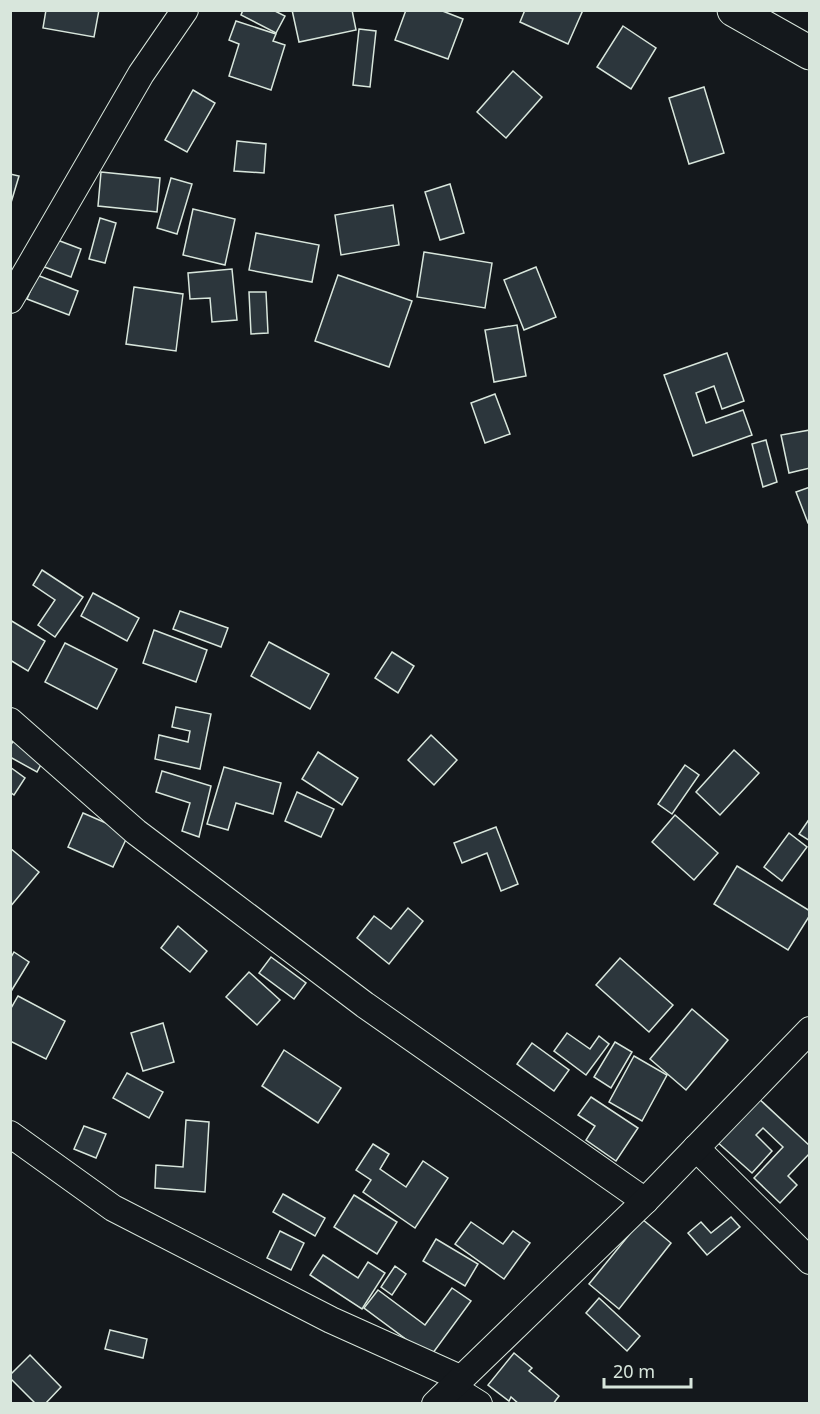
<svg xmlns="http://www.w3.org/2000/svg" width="820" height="1414" font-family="'Noto Sans',sans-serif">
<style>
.building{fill:#2c363c;stroke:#d8e6dc;stroke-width:1.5}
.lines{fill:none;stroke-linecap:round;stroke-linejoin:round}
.minor-casing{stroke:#d8e6dc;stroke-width:28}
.trunk-casing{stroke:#d8e6dc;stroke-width:35}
.minor{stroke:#14181c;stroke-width:26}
.trunk{stroke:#14181c;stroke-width:33}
</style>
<rect width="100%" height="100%" fill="#14181c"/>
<g class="building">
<polygon points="46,10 99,10 94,37 43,28"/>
<polygon points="243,10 273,10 285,16 276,33 241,15"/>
<polygon points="292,10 352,10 356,30 299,42"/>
<polygon points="406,10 440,10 463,19 448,59 395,40"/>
<polygon points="525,10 583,10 568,44 520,22"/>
<polygon points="236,21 276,34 273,41 285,45 271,90 229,76 239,44 229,40"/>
<polygon points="623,26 656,48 631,89 597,67"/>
<polygon points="359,29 376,31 370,87 353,85"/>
<polygon points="513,71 542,97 506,138 477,112"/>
<polygon points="704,87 724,153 689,164 669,98"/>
<polygon points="193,90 215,103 187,152 165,140"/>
<polygon points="237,141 266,144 264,173 234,171"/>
<polygon points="101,172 160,178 157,212 98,206"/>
<polygon points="10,174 19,176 10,206"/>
<polygon points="171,178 192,184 177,234 157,228"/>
<polygon points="450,184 464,233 440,240 425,192"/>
<polygon points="393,205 399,245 341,255 335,215"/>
<polygon points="193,209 235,219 225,265 183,255"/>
<polygon points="100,218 116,223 105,263 89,259"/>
<polygon points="256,233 319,245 312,282 249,270"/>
<polygon points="52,238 81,249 71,277 42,266"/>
<polygon points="424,252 492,263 485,308 417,297"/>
<polygon points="536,267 556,317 524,330 504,280"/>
<polygon points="232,269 237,320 212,322 210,298 190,299 188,273"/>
<polygon points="37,275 78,291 69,315 27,299"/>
<polygon points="338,275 412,301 389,367 315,341"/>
<polygon points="134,287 183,294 176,351 126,344"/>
<polygon points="249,292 266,292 268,333 251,334"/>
<polygon points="517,325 526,376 494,382 485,330"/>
<polygon points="727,353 744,401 722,409 714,386 696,393 706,423 743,410 752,435 693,456 664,375"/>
<polygon points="495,394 510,434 485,443 471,403"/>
<polygon points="810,430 810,468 789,473 781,435"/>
<polygon points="766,440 777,482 763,487 752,444"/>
<polygon points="810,487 810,523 808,523 796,492"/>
<polygon points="42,570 83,597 55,637 38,625 55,600 33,585"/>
<polygon points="93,593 139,618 127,641 81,616"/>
<polygon points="180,611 228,628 221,647 173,629"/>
<polygon points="10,620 45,641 28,671 10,660"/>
<polygon points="154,630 207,650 196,682 143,663"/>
<polygon points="269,642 329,674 310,709 251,676"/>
<polygon points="65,643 117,669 97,709 45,682"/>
<polygon points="392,652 414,666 398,693 375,678"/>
<polygon points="176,707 211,714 200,769 155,759 159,735 188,742 190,731 172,727"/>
<polygon points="431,735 457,760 434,785 408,760"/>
<polygon points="14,740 45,757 37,772 10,757 10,746"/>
<polygon points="734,750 759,773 720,815 696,792"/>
<polygon points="318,752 358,778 342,805 302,779"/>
<polygon points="685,765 699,775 672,814 658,804"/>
<polygon points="10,767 25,778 14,795 10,792"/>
<polygon points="224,767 281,783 273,814 236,803 228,830 207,824"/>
<polygon points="162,771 211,786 199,837 182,831 190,803 156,792"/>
<polygon points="297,792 334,809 321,837 285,821"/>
<polygon points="83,813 129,833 113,867 68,847"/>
<polygon points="675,815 718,853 694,880 652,842"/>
<polygon points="810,818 810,841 799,834"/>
<polygon points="496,827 518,884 501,891 487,853 462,863 454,843"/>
<polygon points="789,833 807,847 782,881 764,867"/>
<polygon points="10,848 39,872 10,907"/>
<polygon points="737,866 810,911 810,915 788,950 714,904"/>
<polygon points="408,908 423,921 389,964 357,938 374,916 391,929"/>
<polygon points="178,926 207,951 190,972 161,948"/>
<polygon points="14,952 29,962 10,993 10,959"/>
<polygon points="271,957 306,983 294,999 259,973"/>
<polygon points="620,958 673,1005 649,1032 596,985"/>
<polygon points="249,972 280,1000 257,1025 226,997"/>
<polygon points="18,996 65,1021 46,1059 10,1041 10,1010"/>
<polygon points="692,1009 728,1040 686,1090 650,1059"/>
<polygon points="163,1023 174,1062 143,1071 131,1033"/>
<polygon points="567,1033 590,1049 599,1036 609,1044 586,1075 554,1051"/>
<polygon points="615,1042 632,1052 611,1088 594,1077"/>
<polygon points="532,1043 569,1070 554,1091 517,1064"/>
<polygon points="284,1050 341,1088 318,1123 262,1086"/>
<polygon points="634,1056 667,1075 642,1121 609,1102"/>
<polygon points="127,1073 163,1092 149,1118 113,1098"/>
<polygon points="591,1097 638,1128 616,1161 586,1140 595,1126 578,1115"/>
<polygon points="757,1097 810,1146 810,1153 788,1176 797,1185 780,1203 754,1178 783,1147 763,1128 756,1135 772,1151 752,1173 716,1141"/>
<polygon points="186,1120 209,1122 205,1192 155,1188 156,1165 183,1167"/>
<polygon points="84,1126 106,1134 96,1158 74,1149"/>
<polygon points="373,1144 389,1154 380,1169 406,1187 423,1161 448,1178 415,1228 363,1192 371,1180 356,1170"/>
<polygon points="283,1194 325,1218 315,1236 273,1212"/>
<polygon points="354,1195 397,1222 377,1254 334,1227"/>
<polygon points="731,1217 740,1227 707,1255 688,1233 701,1222 711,1233"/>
<polygon points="642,1219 671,1243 619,1309 589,1284"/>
<polygon points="471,1222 503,1244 513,1231 530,1243 504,1279 455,1244"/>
<polygon points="280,1231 304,1243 291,1270 267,1258"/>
<polygon points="436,1239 478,1264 465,1286 423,1261"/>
<polygon points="323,1255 358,1278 368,1262 385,1273 362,1309 310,1275"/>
<polygon points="395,1266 406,1274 392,1295 381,1287"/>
<polygon points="452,1288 471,1301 430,1357 364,1308 378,1290 425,1325"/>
<polygon points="599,1298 640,1336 627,1351 586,1313"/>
<polygon points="110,1330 147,1339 143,1358 105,1349"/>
<polygon points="514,1353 532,1368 529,1371 559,1396 553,1404 519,1404 511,1397 509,1401 488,1385"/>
<polygon points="30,1355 61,1387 45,1404 36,1404 10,1378 10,1375"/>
</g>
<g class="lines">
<g class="minor-casing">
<g id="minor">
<polyline points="10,300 141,74 185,10"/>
<polyline points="10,721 136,832 222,897 365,1005 645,1201"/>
<polyline points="10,1134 113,1208 331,1320 460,1378"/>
<polyline points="696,1148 810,1261"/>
<polyline points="452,1387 479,1404"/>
<polyline points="435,1404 645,1201 810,1030"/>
</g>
</g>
<g class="trunk-casing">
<polyline id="trunk" points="734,10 810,53"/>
</g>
<use href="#minor" class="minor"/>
<use href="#trunk" class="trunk"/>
</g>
<rect width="820" height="1414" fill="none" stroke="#d8e6dc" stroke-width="24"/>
<path d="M604 1378v9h87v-9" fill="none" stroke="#d8e6dc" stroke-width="3"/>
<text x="613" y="1378" font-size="18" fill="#d8e6dc" stroke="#14181c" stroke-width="4.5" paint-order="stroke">20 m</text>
</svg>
